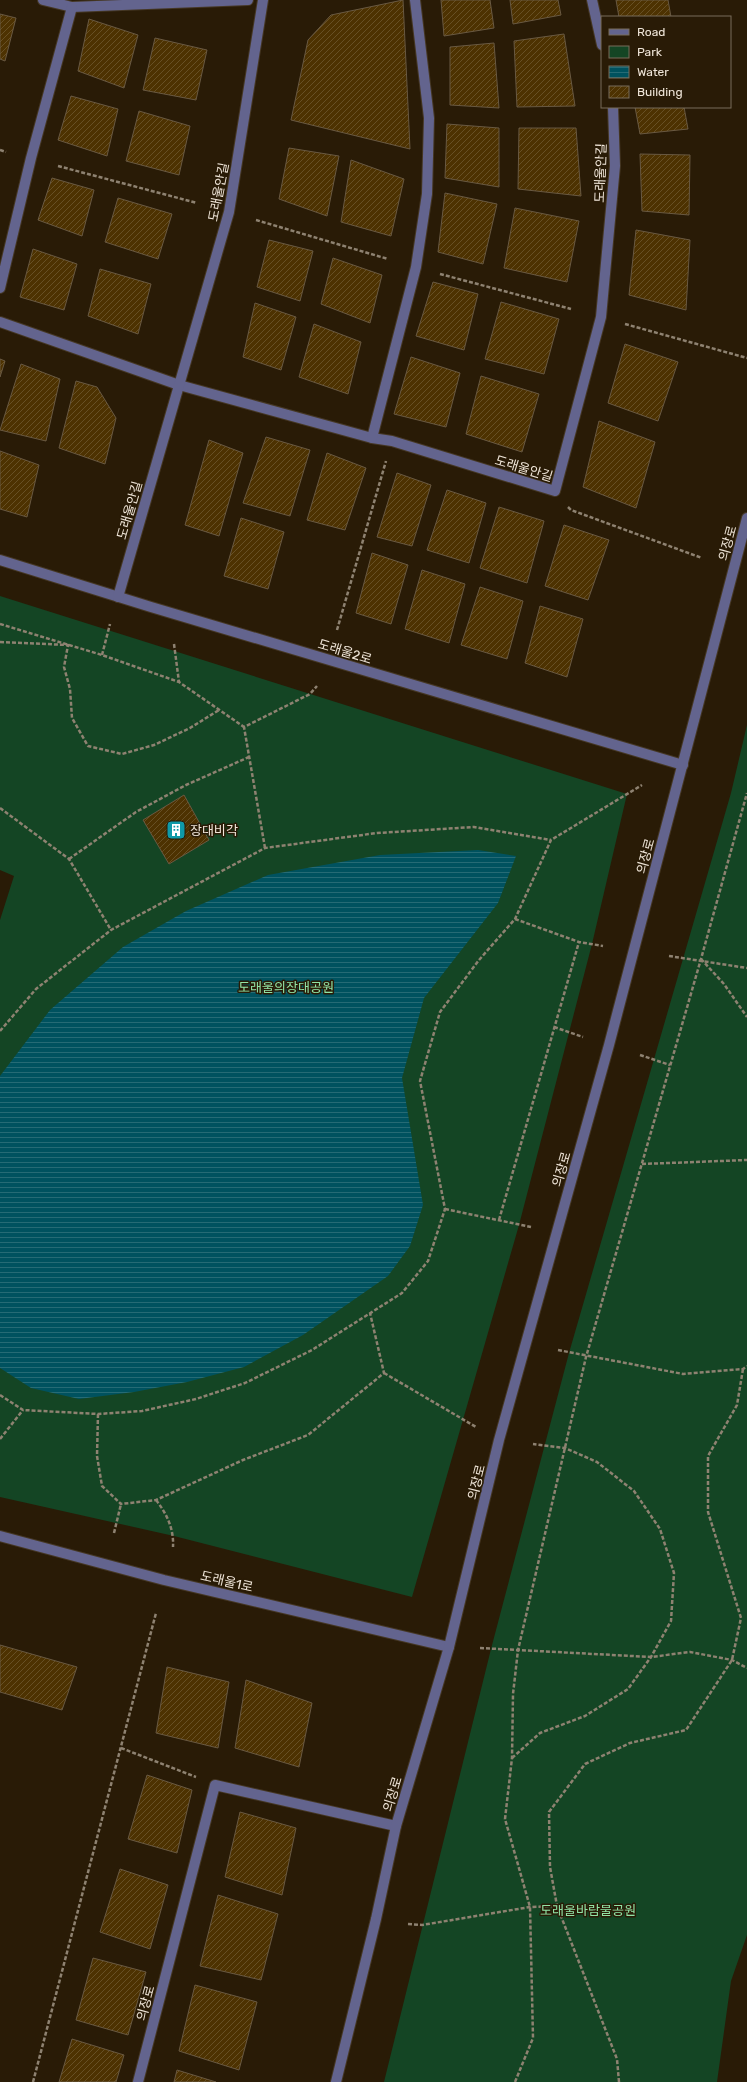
<svg xmlns="http://www.w3.org/2000/svg" width="747" height="2082" font-family="Rubik,'Noto Sans KR',sans-serif">
<style>
.park{fill:#144524}
.water{fill:url(#water-rules)}
.building{fill:url(#building-hatch);stroke:#695942}
.lines{fill:none;stroke-linecap:round;stroke-linejoin:round}
.minor-casing{stroke:#453724;stroke-width:12}
.path{stroke:#8e8271;stroke-width:2.5;stroke-dasharray:4 2;stroke-linecap:butt}
.minor{stroke:#63648e;stroke-width:10}
.labels{text-anchor:middle;stroke-width:3;stroke-linejoin:round;paint-order:stroke}
.street-label{font-size:13px;fill:#f0e6d9;stroke:#291b06}
.poi-label{font-size:13px;fill:#f0e6d9;stroke:#291b06;text-anchor:start}
.park-label{font-size:13px;fill:#91e3a5;stroke:#291b06}
</style>
<defs>
<pattern id="water-rules" width="6" height="5" patternUnits="userSpaceOnUse"><rect width="6" height="5" fill="#00525f"/><path d="M0 2.5h6" fill="none" stroke="#266b75"/></pattern>
<pattern id="building-hatch" width="6" height="6" patternUnits="userSpaceOnUse"><rect width="6" height="6" fill="#4d3201"/><path d="M-1 1l2-2M0 6l6-6M5 7l2-2" fill="none" stroke="#675025"/></pattern>
</defs>
<rect width="100%" height="100%" fill="#291b06"/>
<g class="park">
<polygon points="0,596 627,794 592,944 519,1225 412,1597 174,1536 0,1497 0,920 14,876 0,870"/>
<polygon points="747,725 747,1935 731,1981 717,2082 384,2082 491,1649 569,1353 731,793"/>
</g>
<polygon class="water" points="478,850 516,856 498,903 424,998 402,1078 423,1205 410,1246 388,1276 303,1335 244,1367 187,1382 134,1392 79,1399 31,1388 0,1368 0,1076 50,1010 123,947 186,911 268,875 380,855"/>
<g class="building">
<polygon points="403,0 410,149 291,120 308,40 331,15"/>
<polygon points="441,0 490,0 494,28 444,36"/>
<polygon points="510,0 558,0 561,15 513,24"/>
<polygon points="616,0 668,0 671,17 619,17"/>
<polygon points="0,14 16,18 5,61 0,59"/>
<polygon points="89,19 138,35 124,88 78,71"/>
<polygon points="564,34 575,106 517,107 514,41"/>
<polygon points="155,38 207,50 196,100 143,90"/>
<polygon points="494,43 499,108 450,105 450,47"/>
<polygon points="71,96 118,109 107,156 58,140"/>
<polygon points="635,107 684,107 688,129 640,134"/>
<polygon points="139,111 190,126 179,175 126,161"/>
<polygon points="447,124 499,128 499,187 445,178"/>
<polygon points="519,128 576,128 581,196 518,189"/>
<polygon points="289,148 339,156 327,216 279,199"/>
<polygon points="640,154 690,155 689,215 642,211"/>
<polygon points="351,160 404,179 391,236 341,222"/>
<polygon points="52,178 94,190 82,236 38,220"/>
<polygon points="445,193 497,204 483,264 438,252"/>
<polygon points="118,198 172,214 158,259 105,242"/>
<polygon points="515,208 579,221 567,282 504,268"/>
<polygon points="636,230 690,240 686,310 629,295"/>
<polygon points="269,240 313,251 300,301 257,287"/>
<polygon points="33,249 77,264 64,310 20,297"/>
<polygon points="333,258 382,275 370,323 321,304"/>
<polygon points="100,269 151,284 138,334 88,316"/>
<polygon points="433,282 478,294 464,350 416,336"/>
<polygon points="501,302 559,319 544,374 485,359"/>
<polygon points="255,303 296,317 281,370 243,357"/>
<polygon points="314,324 361,342 348,394 299,377"/>
<polygon points="625,344 678,362 658,421 608,403"/>
<polygon points="411,357 460,373 446,427 394,414"/>
<polygon points="0,359 5,361 0,377"/>
<polygon points="21,364 60,379 46,441 0,430"/>
<polygon points="481,376 539,394 522,452 466,434"/>
<polygon points="76,381 97,387 116,418 105,464 59,448"/>
<polygon points="599,421 655,442 636,508 583,487"/>
<polygon points="266,437 310,450 290,516 243,503"/>
<polygon points="209,440 243,453 219,536 185,525"/>
<polygon points="0,451 39,465 27,517 0,509"/>
<polygon points="327,453 366,468 345,530 307,520"/>
<polygon points="397,473 431,485 412,546 377,537"/>
<polygon points="447,490 486,503 469,563 427,550"/>
<polygon points="499,507 544,521 527,583 480,568"/>
<polygon points="241,518 284,532 268,589 224,576"/>
<polygon points="564,525 609,540 588,600 545,586"/>
<polygon points="372,553 408,565 391,624 356,613"/>
<polygon points="422,570 465,584 449,643 405,629"/>
<polygon points="480,587 523,601 507,659 461,645"/>
<polygon points="540,606 583,619 567,677 525,663"/>
<polygon points="184,795 209,840 169,864 143,820"/>
<polygon points="0,1645 77,1667 62,1710 0,1692"/>
<polygon points="167,1667 229,1682 218,1748 156,1733"/>
<polygon points="246,1680 312,1703 299,1767 235,1748"/>
<polygon points="147,1775 192,1790 177,1853 128,1839"/>
<polygon points="240,1812 296,1828 282,1895 225,1877"/>
<polygon points="120,1869 168,1885 150,1949 100,1932"/>
<polygon points="218,1895 278,1914 261,1980 200,1966"/>
<polygon points="93,1958 146,1972 128,2035 76,2020"/>
<polygon points="195,1985 257,2002 239,2070 179,2051"/>
<polygon points="72,2039 124,2055 116,2082 59,2082"/>
<polygon points="177,2070 216,2082 174,2082"/>
</g>
<g class="lines">
<g class="minor-casing">
<g id="minor">
<polyline points="43,0 72,7 248,0"/>
<polyline points="592,0 602,45"/>
<polyline points="0,288 31,158 72,7"/>
<polyline points="0,322 179,385 372,438 392,441 555,491 601,317 615,166 613,107"/>
<polyline points="372,438 416,267 427,194 429,118 415,0"/>
<polyline points="0,560 151,607 683,765"/>
<polyline points="118,597 229,212 263,0"/>
<polyline points="0,1536 164,1580 449,1647"/>
<polyline points="138,2082 215,1785 396,1826"/>
<polyline points="336,2082 376,1919 396,1826 449,1647 499,1440 609,1045 747,518"/>
</g>
</g>
<g class="path">
<polyline points="0,150 6,152"/>
<polyline points="58,166 197,203"/>
<polyline points="256,220 388,259"/>
<polyline points="440,274 571,309"/>
<polyline points="625,324 747,358"/>
<polyline points="568,507 571,510 702,558"/>
<polyline points="0,624 102,655 179,682 244,727"/>
<polyline points="337,630 386,461"/>
<polyline points="0,642 68,645 64,667 70,689 72,718 88,746 122,754 154,745 190,728 219,710"/>
<polyline points="174,644 179,682"/>
<polyline points="102,655 110,624"/>
<polyline points="0,808 69,859 111,930"/>
<polyline points="265,848 244,727 310,694 317,686"/>
<polyline points="69,859 136,812 186,785 249,757"/>
<polyline points="515,919 579,942 603,946"/>
<polyline points="669,956 747,968"/>
<polyline points="701,959 724,984 747,1017"/>
<polyline points="554,1027 583,1037"/>
<polyline points="0,1031 36,989 111,930 265,848 377,833 474,827 551,840"/>
<polyline points="640,1055 670,1065"/>
<polyline points="642,1164 747,1160"/>
<polyline points="445,1209 531,1227"/>
<polyline points="499,1220 579,942"/>
<polyline points="558,1350 683,1374 743,1369 747,1366"/>
<polyline points="384,1373 476,1427"/>
<polyline points="0,1395 23,1410 98,1414 142,1411 196,1399 245,1383 312,1350 402,1293 428,1261 445,1209 420,1081 440,1012 479,960 515,919 551,840 642,785"/>
<polyline points="98,1414 97,1456 102,1486 121,1504 156,1500 243,1460 308,1435 384,1373 370,1313"/>
<polyline points="0,1439 23,1410"/>
<path d="M156 1500C167 1514 174 1529 173 1547"/>
<polyline points="114,1533 121,1504"/>
<polyline points="480,1648 651,1657 690,1652 732,1660 747,1668"/>
<polyline points="121,1748 196,1777"/>
<polyline points="512,1758 540,1733 585,1716 628,1689 651,1657 671,1621 674,1573 660,1529 634,1491 597,1462 565,1448 533,1444"/>
<polyline points="408,1924 422,1925 530,1907 557,1906"/>
<polyline points="33,2082 156,1613"/>
<polyline points="515,2082 533,2038 530,1907 505,1819 512,1758 513,1694 518,1650 586,1357 701,959 747,793"/>
<polyline points="619,2082 617,2059 557,1906 550,1867 549,1812 585,1764 630,1743 686,1730 732,1660 741,1618 708,1512 708,1456 737,1405 743,1369"/>
</g>
<use href="#minor" class="minor"/>
</g>
<defs>
<g id="building-square" transform="scale(1)"><rect x="-9" y="-9" width="18" height="18" rx="4" fill="#0f9aa8" stroke="#291b06"/><path d="M-4-6H4V6H1V3H-1V6H-4ZM-2.5-4.3h1.7v1.8h-1.7ZM.8-4.3h1.7v1.8H.8ZM-2.5-1h1.7V.8h-1.7ZM.8-1h1.7V.8H.8Z" fill="#fff"/></g>
</defs>
<g fill-rule="evenodd">
<use href="#building-square" x="176" y="830"/>
</g>
<g class="labels">
<g class="street-label">
<text transform="translate(600 173) rotate(-88)" y="5">도래울안길</text>
<text transform="translate(218 192) rotate(-79)" y="5">도래울안길</text>
<text transform="translate(524 468) rotate(17)" y="5">도래울안길</text>
<text transform="translate(129 510) rotate(-74)" y="5">도래울안길</text>
<text transform="translate(727 543) rotate(-75)" y="5">의장로</text>
<text transform="translate(345 651) rotate(17)" y="5">도래울2로</text>
<text transform="translate(645 856) rotate(-75)" y="5">의장로</text>
<text transform="translate(561 1169) rotate(-74)" y="5">의장로</text>
<text transform="translate(476 1482) rotate(-76)" y="5">의장로</text>
<text transform="translate(227 1581) rotate(13)" y="5">도래울1로</text>
<text transform="translate(392 1794) rotate(-73)" y="5">의장로</text>
<text transform="translate(145 2003) rotate(-75)" y="5">의장로</text>
</g>
<g class="poi-label">
<text x="190" y="835">장대비각</text>
</g>
<g class="park-label">
<text x="286" y="992">도래울의장대공원</text>
<text x="588" y="1915">도래울바람물공원</text>
</g>
</g>
<rect x="601" y="16" width="130" height="92" fill="#291b06" stroke="#796c5a"/>
<rect x="609" y="29" width="20" height="6" fill="#63648e" stroke="#796c5a"/>
<text x="637" y="36" font-size="12" fill="#f0e6d9">Road</text>
<rect x="609" y="46" width="20" height="12" fill="#144524" stroke="#796c5a"/>
<text x="637" y="56" font-size="12" fill="#f0e6d9">Park</text>
<rect x="609" y="66" width="20" height="12" fill="url(#water-rules)" stroke="#796c5a"/>
<text x="637" y="76" font-size="12" fill="#f0e6d9">Water</text>
<rect x="609" y="86" width="20" height="12" fill="url(#building-hatch)" stroke="#796c5a"/>
<text x="637" y="96" font-size="12" fill="#f0e6d9">Building</text>
</svg>
